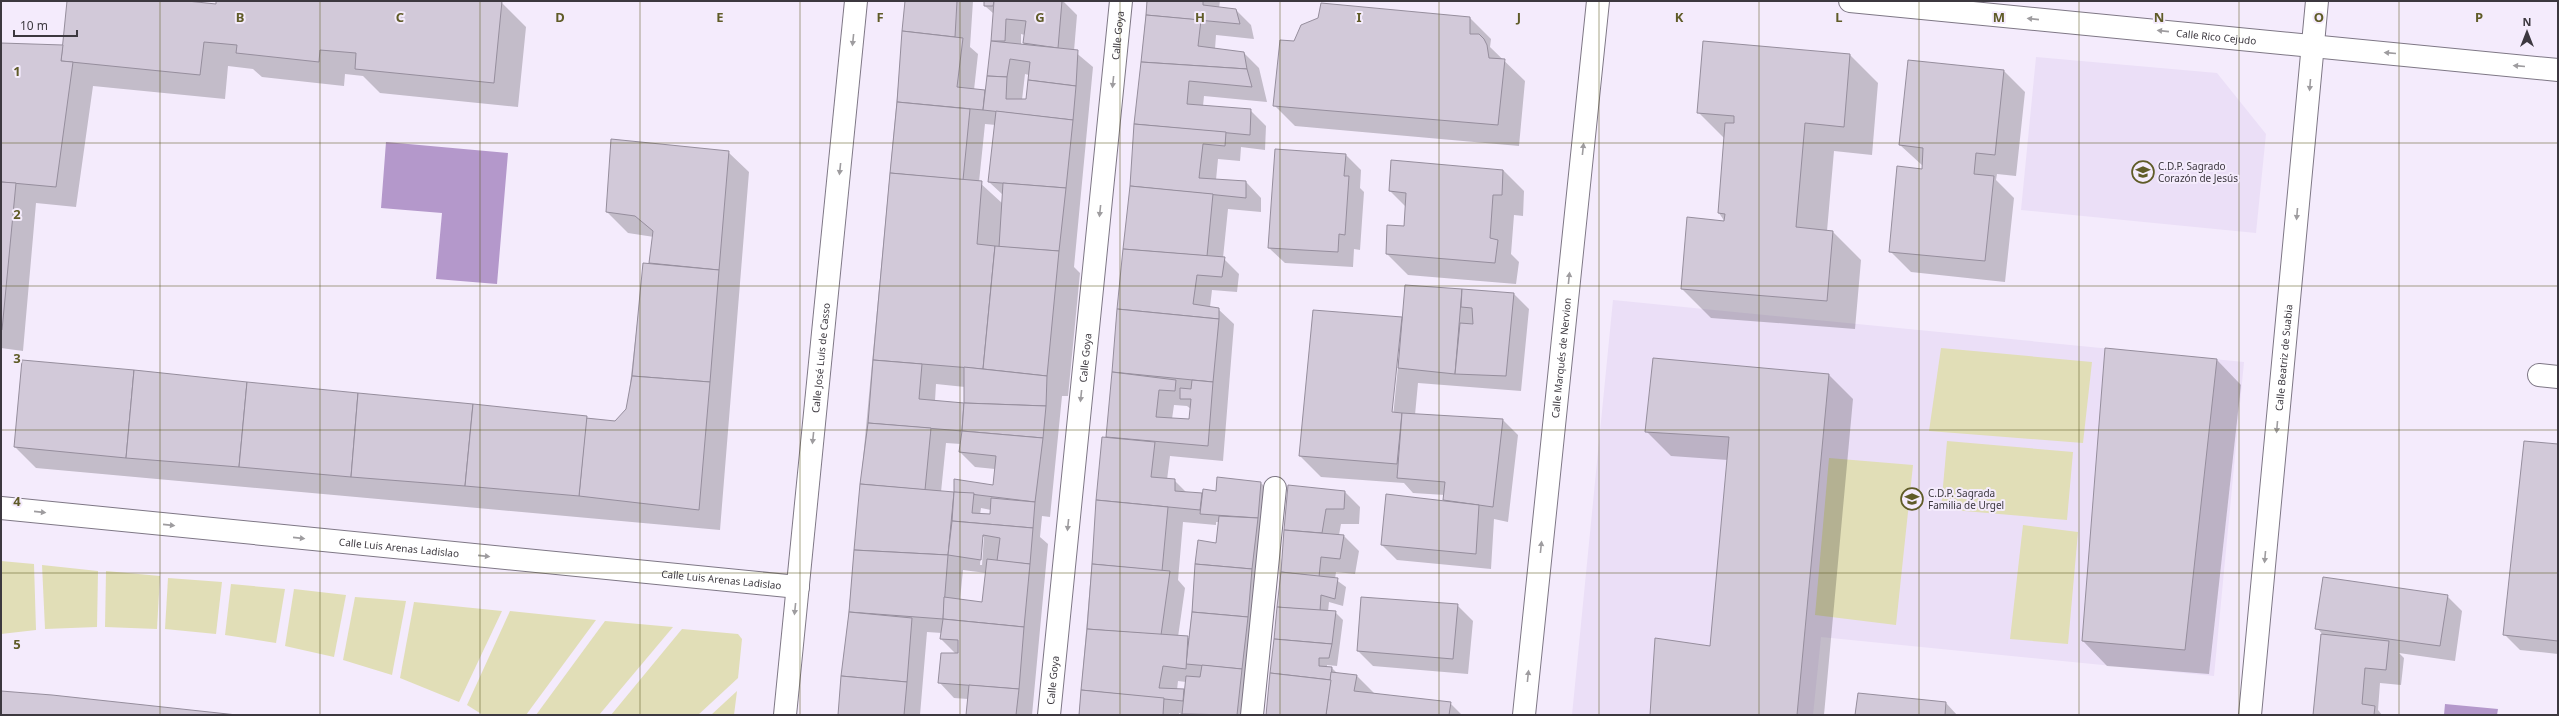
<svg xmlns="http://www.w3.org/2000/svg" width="2559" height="716" font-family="'Noto Sans',sans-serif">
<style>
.built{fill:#ebdff7}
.green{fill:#e1deb7}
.water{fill:#b498cb}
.shadow{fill:#0003;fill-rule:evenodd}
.building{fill:#d2c9d9;stroke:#968e9d}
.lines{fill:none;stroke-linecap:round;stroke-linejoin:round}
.minor-casing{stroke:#7e7785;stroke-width:24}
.minor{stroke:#fff;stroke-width:22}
.oneway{fill:#9e9c9f}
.grid{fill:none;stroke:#5f5b27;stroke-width:1;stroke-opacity:0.55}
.labels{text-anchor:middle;stroke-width:4;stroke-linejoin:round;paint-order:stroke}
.street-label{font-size:10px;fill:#3c383f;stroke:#f4ebfc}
.poi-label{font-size:10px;fill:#3c383f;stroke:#f4ebfc;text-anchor:start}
.grid-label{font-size:13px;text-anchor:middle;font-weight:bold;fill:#5f5b27;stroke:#f4ebfc;stroke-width:4;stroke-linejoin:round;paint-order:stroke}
</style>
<rect width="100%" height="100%" fill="#f4ebfc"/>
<g class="built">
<polygon points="2036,57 2217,73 2266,134 2256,233 2021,210"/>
<polygon points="1613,300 2244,362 2214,676 1821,637 1813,715 1572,715"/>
</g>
<g class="green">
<polygon points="1941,348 2092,362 2083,443 1929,431"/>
<polygon points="1947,441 2073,452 2067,520 1941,509"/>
<polygon points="1829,458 1913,465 1896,625 1815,615"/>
<polygon points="2023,525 2078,532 2068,644 2010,639"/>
<polygon points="1,561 34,564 36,630 1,634"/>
<polygon points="42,565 98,571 97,627 45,629"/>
<polygon points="106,571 160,576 157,629 105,627"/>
<polygon points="168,578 222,582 216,634 165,629"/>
<polygon points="231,584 285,589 276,643 225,635"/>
<polygon points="294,589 346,595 334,657 285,646"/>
<polygon points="355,597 406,601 392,675 343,660"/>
<polygon points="414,602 502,611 459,702 400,678"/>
<polygon points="510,611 596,620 526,715 483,715 467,705"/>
<polygon points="605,621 673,627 599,715 536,715"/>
<polygon points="682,629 738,634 742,639 738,678 698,715 611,715"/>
<polygon points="737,691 734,715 711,715"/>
</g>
<g class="water">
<polygon points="386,142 508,153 497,284 436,279 442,213 381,208"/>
<polygon points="2445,704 2498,709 2497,715 2444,715"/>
</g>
<g class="shadow">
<polygon points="68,1 189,1 217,5 217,1 501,2 526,27 518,107 380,93 363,76 345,74 344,86 262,77 253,69 228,66 225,99 93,86 76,207 36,203 23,351 1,348 1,44 63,47"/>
<path d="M906 1H973L970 47 978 54 974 90 986 91 994 14 985 6V1H980H1063L1077 15 1074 51 1093 67 1074 267 1080 273 1068 396H1062L1050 517 1042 516 1040 537 1048 544 1032 715H967L968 699 954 698 939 682 956 654 941 639 942 633 927 632 920 715H839ZM1021 34 1025 35 1024 44H1021ZM1025 74 1029 75 1027 100H1022ZM985 124 996 125 989 182 1003 195V204L979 182ZM936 384 965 387V404L935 401ZM946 443 961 444 960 452 975 467 995 469 994 486 956 493 941 492ZM981 508 991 510 990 516 980 515ZM982 537H984L982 565H980ZM963 570 986 573 983 603 960 600Z"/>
<path d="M1147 1H1220L1219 8 1236 10 1251 25 1254 39 1216 35 1215 49 1244 53 1259 68 1267 102 1204 96 1203 106 1250 110 1266 126 1265 150 1241 147 1240 161 1218 159 1216 180 1246 182 1261 198V212L1228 209 1223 258 1239 274 1237 292 1212 290 1210 307 1218 309 1234 324 1223 461 1170 456 1167 480H1174L1187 493 1203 496 1216 492 1218 478 1261 483 1269 491 1254 715H1183L1179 713V715H1079L1097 501 1103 438 1107 439ZM1174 405 1187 406 1191 409 1190 420 1172 419ZM1183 522 1216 525V522H1219L1217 544 1199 542 1189 638 1178 637 1185 588 1178 580ZM1178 681 1186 682 1185 690H1177Z"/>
<polygon points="1470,18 1491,39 1490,47 1525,81 1519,146 1295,126 1274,105 1295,42"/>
<polygon points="1850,55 1878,83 1872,155 1834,151 1827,231 1832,231 1861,260 1855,329 1711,318 1682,289 1725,222 1719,213 1725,139 1698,112"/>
<polygon points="1909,61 2004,71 2025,92 2016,176 1997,174 1996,180 2014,198 2005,282 1911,272 1890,251 1923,170 1923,166 1900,145"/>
<polygon points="728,152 749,172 720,530 36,468 15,447 586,417 589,420 616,422 627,410 644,264 650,265 654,237 628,233 607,212"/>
<polygon points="1346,155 1361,170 1360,188 1364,192 1360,250 1354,249 1353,267 1285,263 1269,248"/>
<polygon points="1503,170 1524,191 1523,216 1514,215 1511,254 1519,262 1516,284 1408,275 1387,254 1404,227 1406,207 1390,191"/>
<path d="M1406 286 1514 294 1529 309 1521 391 1418 383 1415 415 1503 420 1518 435 1508 522 1494 519 1491 569 1397 560 1382 545 1387 495 1444 501 1445 495 1413 493 1404 483 1321 477 1300 456 1314 311 1403 319ZM1399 336H1401L1393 417H1391Z"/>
<polygon points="2217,360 2241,385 2209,674 2107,666 2083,641"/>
<polygon points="1828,374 1853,399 1824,715 1651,715 1710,647 1728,460 1671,456 1646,431"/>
<polygon points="2558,445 2558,654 2520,650 2505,635"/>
<polygon points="1289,486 1345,492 1360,507 1359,524 1341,524 1339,535 1344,536 1359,551 1355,574 1336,572 1335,579 1346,587 1343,606 1329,602 1328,612 1335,612 1343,620 1337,666 1327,665 1327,667 1332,668 1338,674 1357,676 1375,694 1450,703 1462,715 1267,715"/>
<polygon points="2447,596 2462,611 2455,661 2399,653 2404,658 2401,685 2380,683 2378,710 2382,715 2314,715 2324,636 2317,628"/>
<polygon points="1457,605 1473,621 1468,674 1373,666 1358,651"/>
<polygon points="1946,703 1957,715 1856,715"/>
</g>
<g class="building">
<polygon points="67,1 187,1 216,4 216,1 502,1 494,83 355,69 356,53 320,50 319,62 236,53 237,45 204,42 200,75 61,61"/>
<polygon points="905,1 957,1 955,37 902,31"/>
<polygon points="984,1 994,1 993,6 984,6"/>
<polygon points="994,1 1062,1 1058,48 1023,43 1026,21 1006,19 1005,41 991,41"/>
<polygon points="1147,1 1203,1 1203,5 1236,9 1240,24 1146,15"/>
<polygon points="1321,3 1470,17 1470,34 1479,34 1484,39 1487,45 1489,58 1505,59 1498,125 1273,106 1280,40 1294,41 1301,25 1318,18"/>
<polygon points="1146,15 1201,20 1198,46 1244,52 1247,69 1141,62"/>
<polygon points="902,31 963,38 957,87 985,90 983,110 897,102"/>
<polygon points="991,41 1078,50 1076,86 1028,80 1030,62 1010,59 1007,77 987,76"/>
<polygon points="1703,41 1850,54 1844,127 1805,123 1796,227 1833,231 1827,301 1681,289 1687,217 1724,221 1725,214 1718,213 1725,123 1734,123 1734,116 1697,113"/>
<polygon points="1,43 63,45 61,61 73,62 56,187 1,182"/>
<polygon points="1908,60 2004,70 1995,155 1976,153 1974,174 1994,176 1985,261 1889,252 1897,166 1922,169 1923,148 1899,145"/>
<polygon points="1141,62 1247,69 1252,87 1189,81 1187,104 1251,109 1250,135 1134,124"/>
<polygon points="987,76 1007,77 1006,99 1026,99 1028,80 1076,86 1073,120 983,110"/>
<polygon points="897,102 970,109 963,180 890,173"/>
<polygon points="996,111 1073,120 1066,188 988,182"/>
<polygon points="1134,124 1226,132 1225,146 1203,144 1199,178 1246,181 1246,198 1130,186"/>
<polygon points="611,139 729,151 719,270 649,263 653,231 635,216 606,212"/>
<polygon points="1275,149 1346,154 1344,176 1349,176 1345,235 1339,234 1338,252 1268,248"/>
<polygon points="1391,160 1503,170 1502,195 1493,195 1490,238 1498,240 1495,263 1386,254 1387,225 1404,226 1406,193 1389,191"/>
<polygon points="890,173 982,181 977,244 995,246 983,369 873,360"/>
<polygon points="1,182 16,183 2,330 1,330"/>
<polygon points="1003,183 1066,188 1059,251 999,247"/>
<polygon points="1130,186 1213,194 1207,256 1123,249"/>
<polygon points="995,246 1059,251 1047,376 983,369"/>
<polygon points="1123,249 1225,257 1222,277 1197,275 1193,304 1219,308 1219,319 1117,309"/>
<polygon points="643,263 719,270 710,382 632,376"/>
<polygon points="1405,285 1462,289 1455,374 1398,368"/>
<polygon points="1462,289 1514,293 1506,376 1455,374 1460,323 1473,324 1472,308 1461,307"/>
<polygon points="1117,309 1219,319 1213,382 1112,372"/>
<polygon points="1313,310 1402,317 1392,412 1402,413 1397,464 1299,456"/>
<polygon points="2105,348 2217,359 2185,650 2082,641"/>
<polygon points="1653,358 1829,374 1797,715 1650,715 1655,638 1710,646 1729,437 1645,432"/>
<polygon points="22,360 134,370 126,458 14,447"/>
<polygon points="873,360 922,364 919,399 964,403 962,431 868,423"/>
<polygon points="964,367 1047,376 1046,406 964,403"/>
<polygon points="134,370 247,382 239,467 126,458"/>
<polygon points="1112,372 1176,380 1175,391 1159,390 1156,417 1189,419 1191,399 1180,399 1180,388 1191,389 1192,380 1213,382 1208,446 1106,437"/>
<polygon points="632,376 710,382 699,510 579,496 586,418 615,421 626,409"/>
<polygon points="247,382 358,393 351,477 239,467"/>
<polygon points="358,393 473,404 465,486 351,477"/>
<polygon points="964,403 1046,406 1043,438 962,431"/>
<polygon points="473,404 587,416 579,496 465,486"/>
<polygon points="1402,413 1503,419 1493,507 1443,500 1445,482 1397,478"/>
<polygon points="868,423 931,428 925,490 860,484"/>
<polygon points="962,431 1043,438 1035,502 954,492 954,479 993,485 996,456 959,452"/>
<polygon points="1102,437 1155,442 1151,477 1175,479 1175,491 1202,493 1200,510 1096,500"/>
<polygon points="2524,441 2558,444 2558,641 2503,635"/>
<polygon points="1217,477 1261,482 1258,518 1200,514 1203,489 1216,491"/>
<polygon points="860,484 954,492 948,555 854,550"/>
<polygon points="1288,485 1345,491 1344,509 1326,509 1322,533 1284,530"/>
<polygon points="954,492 974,493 972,513 990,514 991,498 1035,502 1033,528 952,521"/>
<polygon points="1386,494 1479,505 1476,554 1381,545"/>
<polygon points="1096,500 1168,507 1162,571 1092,564"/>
<polygon points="1219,516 1258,518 1252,569 1195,564 1198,540 1216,543"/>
<polygon points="952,521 1033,528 1030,564 997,561 1000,538 983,535 981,560 948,555"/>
<polygon points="1284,530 1344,535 1340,559 1321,557 1319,577 1281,572"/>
<polygon points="854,550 948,555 943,619 849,612"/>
<polygon points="987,559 1030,564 1024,627 943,619 944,597 982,602"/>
<polygon points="1092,564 1170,571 1161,635 1087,629"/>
<polygon points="1195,564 1252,569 1248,617 1192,612"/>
<polygon points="1281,572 1338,578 1335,599 1321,595 1320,611 1277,607"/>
<polygon points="2323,577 2448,595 2440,646 2315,629"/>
<polygon points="1361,597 1458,604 1453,659 1357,651"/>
<polygon points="1277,607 1336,611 1332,644 1274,639"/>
<polygon points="849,612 912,618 907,682 841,676"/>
<polygon points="1192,612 1248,617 1242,669 1186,664"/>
<polygon points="943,619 1024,627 1019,689 938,683 941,653 958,653 958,640 940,639"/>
<polygon points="1087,629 1188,636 1186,669 1163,666 1159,688 1184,689 1183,701 1081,690"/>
<polygon points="2321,634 2389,641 2386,670 2365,668 2362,704 2375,706 2374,715 2313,715"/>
<polygon points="1274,639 1332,644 1329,658 1319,658 1319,666 1332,667 1331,680 1270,673"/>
<polygon points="1202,665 1242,669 1237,715 1182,714 1186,676 1200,677"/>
<polygon points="1331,672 1357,675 1354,691 1451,702 1449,715 1326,715"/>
<polygon points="1270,673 1331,680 1326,715 1266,715"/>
<polygon points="841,676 907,682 904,715 838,715"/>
<polygon points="969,685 1019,689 1016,715 966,715"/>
<polygon points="1081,690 1164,698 1163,715 1079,715"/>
<polygon points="1,691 52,695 237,715 1,715"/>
<polygon points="1858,693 1946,702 1945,715 1855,715"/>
</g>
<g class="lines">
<g class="minor-casing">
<g id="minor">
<path id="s1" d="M1850 1 2558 70"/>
<polyline points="2539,375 2558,377"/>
<path id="s2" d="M1 508 798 587"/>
<path id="s3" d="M785 715 856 1"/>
<path id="s4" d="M1049 715 1121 1"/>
<polyline points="1252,715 1275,488"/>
<path id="s5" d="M1524 715 1598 1"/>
<path id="s6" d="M2250 715 2317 1"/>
</g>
</g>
<use href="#minor" class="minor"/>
</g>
<defs><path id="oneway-solid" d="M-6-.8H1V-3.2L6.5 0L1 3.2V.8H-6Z"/></defs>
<g class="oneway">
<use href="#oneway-solid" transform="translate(2033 19) rotate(-174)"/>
<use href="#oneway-solid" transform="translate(2163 31) rotate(-174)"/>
<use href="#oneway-solid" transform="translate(853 40) rotate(96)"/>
<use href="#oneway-solid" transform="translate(2390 53) rotate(-175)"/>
<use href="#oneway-solid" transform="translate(2519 66) rotate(-175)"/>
<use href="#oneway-solid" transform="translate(1113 82) rotate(96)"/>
<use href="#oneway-solid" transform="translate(2310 85) rotate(95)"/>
<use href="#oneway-solid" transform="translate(1583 149) rotate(-84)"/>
<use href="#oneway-solid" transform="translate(840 169) rotate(96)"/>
<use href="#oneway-solid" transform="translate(1100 211) rotate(96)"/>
<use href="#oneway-solid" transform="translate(2297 214) rotate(95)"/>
<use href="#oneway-solid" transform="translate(1569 278) rotate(-84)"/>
<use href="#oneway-solid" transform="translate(1081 396) rotate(96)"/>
<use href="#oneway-solid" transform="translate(2277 427) rotate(95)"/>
<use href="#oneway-solid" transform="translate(813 438) rotate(96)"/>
<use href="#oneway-solid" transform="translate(40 512) rotate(6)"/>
<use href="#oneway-solid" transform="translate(169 525) rotate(6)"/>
<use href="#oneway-solid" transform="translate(1068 525) rotate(96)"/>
<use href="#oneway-solid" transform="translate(299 538) rotate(6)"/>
<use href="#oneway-solid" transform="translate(1541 547) rotate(-84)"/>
<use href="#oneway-solid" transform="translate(484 556) rotate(6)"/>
<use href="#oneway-solid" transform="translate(2265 557) rotate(95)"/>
<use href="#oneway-solid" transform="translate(795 609) rotate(96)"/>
<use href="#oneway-solid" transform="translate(1528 676) rotate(-84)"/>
</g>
<path class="grid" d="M160 1V715M320 1V715M480 1V715M640 1V715M800 1V715M960 1V715M1120 1V715M1280 1V715M1439 1V715M1599 1V715M1759 1V715M1919 1V715M2079 1V715M2239 1V715M2399 1V715M1 143H2558M1 286H2558M1 430H2558M1 573H2558"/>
<defs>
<g id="school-ring" transform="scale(1.15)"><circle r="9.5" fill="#f4ebfc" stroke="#5f5b27" stroke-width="1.5"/><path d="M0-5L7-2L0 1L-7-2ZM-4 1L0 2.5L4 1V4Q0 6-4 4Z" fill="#5f5b27"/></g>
</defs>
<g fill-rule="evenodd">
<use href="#school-ring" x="2143" y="172"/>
<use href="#school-ring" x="1912" y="499"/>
</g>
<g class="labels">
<g class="street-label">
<text dy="4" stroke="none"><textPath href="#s4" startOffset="683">Calle Goya</textPath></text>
<text dy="4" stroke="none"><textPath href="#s1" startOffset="368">Calle Rico Cejudo</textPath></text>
<text dy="4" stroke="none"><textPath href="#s3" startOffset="359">Calle José Luis de Casso</textPath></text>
<text dy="4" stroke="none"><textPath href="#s4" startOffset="359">Calle Goya</textPath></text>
<text dy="4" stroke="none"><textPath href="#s5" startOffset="359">Calle Marqués de Nervion</textPath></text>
<text dy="4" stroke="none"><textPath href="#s6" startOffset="359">Calle Beatriz de Suabia</textPath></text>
<text dy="4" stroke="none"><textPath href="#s2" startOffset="400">Calle Luis Arenas Ladislao</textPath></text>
<text dy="4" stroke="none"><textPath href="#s2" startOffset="724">Calle Luis Arenas Ladislao</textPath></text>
<text dy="4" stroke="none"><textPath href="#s4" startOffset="35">Calle Goya</textPath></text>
</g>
<g class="poi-label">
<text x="2158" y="170">C.D.P. Sagrado<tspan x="2158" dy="12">Corazón de Jesús</tspan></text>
<text x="1928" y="497">C.D.P. Sagrada<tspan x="1928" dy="12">Familia de Urgel</tspan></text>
</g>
</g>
<g class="grid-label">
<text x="240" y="22">B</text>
<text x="400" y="22">C</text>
<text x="560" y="22">D</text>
<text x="720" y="22">E</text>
<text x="880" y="22">F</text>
<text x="1040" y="22">G</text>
<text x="1200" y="22">H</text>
<text x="1359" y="22">I</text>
<text x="1519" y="22">J</text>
<text x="1679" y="22">K</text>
<text x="1839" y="22">L</text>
<text x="1999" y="22">M</text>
<text x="2159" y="22">N</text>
<text x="2319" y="22">O</text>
<text x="2479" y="22">P</text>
<text x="17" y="76">1</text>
<text x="17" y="219">2</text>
<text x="17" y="363">3</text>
<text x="17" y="506">4</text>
<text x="17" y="649">5</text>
</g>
<rect width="2559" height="716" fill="none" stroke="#3c383f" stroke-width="4"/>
<g transform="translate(2527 32)" stroke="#f4ebfc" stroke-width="3" paint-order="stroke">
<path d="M0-3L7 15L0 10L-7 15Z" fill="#3c383f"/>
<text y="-6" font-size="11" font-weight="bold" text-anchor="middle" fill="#3c383f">N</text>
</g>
<path d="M14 30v6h63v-6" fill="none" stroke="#3c383f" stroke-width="2"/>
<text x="20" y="30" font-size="12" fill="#3c383f" stroke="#f4ebfc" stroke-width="3" paint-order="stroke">10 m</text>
</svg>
